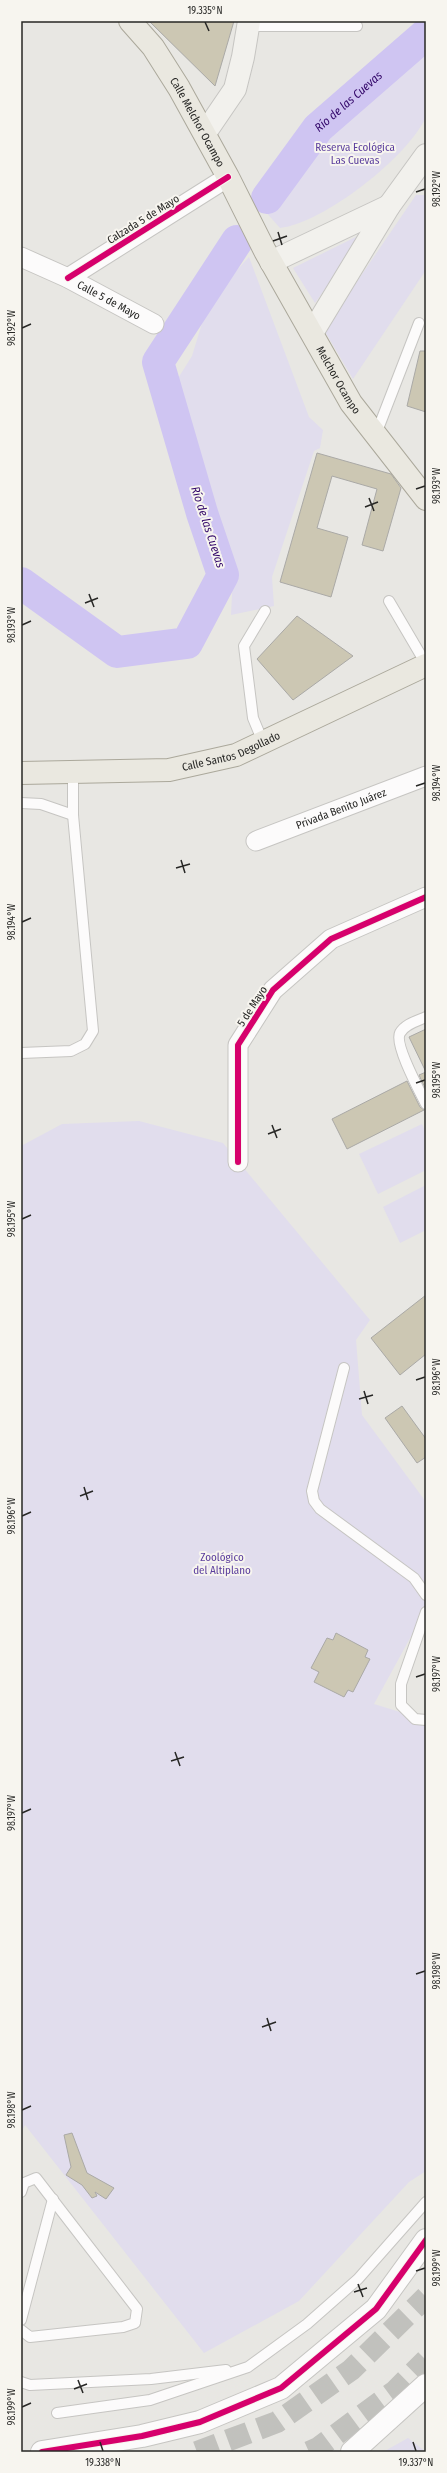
<svg xmlns="http://www.w3.org/2000/svg" width="447" height="2473" font-family="'Fira Sans Condensed',sans-serif">
<style>
.green{fill:#e1dded}
.lines{fill:none;stroke-linecap:round;stroke-linejoin:round}
.river{stroke:#cfc5f2;stroke-width:32}
.building{fill:#ccc7b3;stroke:#aaa9a6}
.primary-tunnel{stroke:#c1c1bd;stroke-width:22;stroke-dasharray:22 11;stroke-linecap:butt}
.service-casing{stroke:#c6c5c2;stroke-width:12}
.minor-casing{stroke:#c6c5c2;stroke-width:21}
.tertiary-casing{stroke:#c6c5c2;stroke-width:24}
.secondary-casing{stroke:#c6c5c2;stroke-width:24}
.primary-casing{stroke:#aba89b;stroke-width:24}
.service{stroke:#fcfbfb;stroke-width:10}
.minor{stroke:#fcfbfb;stroke-width:19}
.tertiary{stroke:#fcfbfb;stroke-width:22}
.secondary{stroke:#f2f1ed;stroke-width:22}
.primary{stroke:#eae8e0;stroke-width:22}
.cycleway-casing{stroke:#f7f5ef;stroke-width:8}
.cycleway{stroke:#d6006c;stroke-width:6}
.ticks{fill:none;stroke:#272725;stroke-width:1.5}
.labels{text-anchor:middle;stroke-width:4;stroke-linejoin:round;paint-order:stroke}
.street-label{font-size:11px;fill:#272725;stroke:#f7f5ef}
.park-label{font-size:11px;fill:#5b3e9d;stroke:#f7f5ef}
.water-label{font-size:12px;font-style:italic;fill:#320669;stroke:#f7f5ef}
.neatline{fill:none;stroke:#272725;stroke-width:1.5}
.ticks-label{font-size:10px;text-anchor:middle;fill:#272725}
</style>
<rect width="100%" height="100%" fill="#e8e7e3"/>
<g class="green">
<path d="M426 52C426 64 429 111 425 119 406 158 324 223 280 228L264 210 292 174 324 139Z"/>
<polygon points="416,195 426,195 426,270 353,379 324,330"/>
<polygon points="366,232 315,303 293,268"/>
<polygon points="249,257 309,417 323,430 320,448 314,451 272,577 274,606 231,615 233,574 194,471 197,459 170,391 192,356 203,320 227,281"/>
<polygon points="139,1121 223,1143 370,1320 356,1340 362,1415 426,1502 426,1609 374,1704 426,1720 426,2171 409,2182 299,2301 204,2353 25,2125 21,2133 21,1146 62,1124"/>
<polygon points="422,1124 426,1133 426,1170 378,1194 359,1154"/>
<polygon points="426,1185 426,1230 400,1243 383,1207"/>
<polygon points="408,2438 426,2452 383,2452"/>
</g>
<g class="lines">
<g class="river">
<path id="s1" d="M267 198 318 128 426 34"/>
<polyline points="21,583 117,652 187,643 223,575 202,513 158,362 237,241"/>
</g>
</g>
<g class="building">
<polygon points="149,21 234,21 215,86"/>
<polygon points="420,351 426,351 426,412 407,406"/>
<polygon points="317,453 391,474 401,488 383,551 362,545 377,489 332,476 317,528 348,537 331,597 280,582"/>
<polygon points="297,616 353,656 293,700 257,659"/>
<polygon points="426,1029 426,1090 419,1075 426,1072 409,1037"/>
<polygon points="407,1081 420,1107 424,1110 347,1149 332,1119"/>
<polygon points="426,1295 426,1354 400,1375 371,1338"/>
<polygon points="402,1406 426,1439 426,1457 417,1463 385,1418"/>
<polygon points="336,1633 368,1650 365,1657 370,1659 353,1692 348,1690 344,1697 314,1682 319,1672 311,1668 327,1638 333,1640"/>
<polygon points="72,2133 87,2173 114,2188 106,2199 95,2192 97,2196 92,2198 82,2185 66,2175 71,2167 64,2135"/>
</g>
<g class="lines">
<g class="primary-tunnel">
<polyline points="197,2452 277,2422 351,2370 426,2297"/>
<polyline points="309,2452 318,2448 395,2391 426,2360"/>
</g>
<g class="service-casing">
<g id="service">
<polyline points="248,26 357,26"/>
<polyline points="376,434 419,323"/>
<polyline points="389,601 426,664"/>
<polyline points="263,742 253,718 244,646 265,611"/>
<polyline points="21,803 41,804 73,815"/>
<path d="M426 1017C417 1021 405 1024 400 1033 394 1044 420 1092 426 1104"/>
<polyline points="21,1053 71,1051 85,1044 93,1031 73,815 73,771"/>
<polyline points="344,1368 312,1491 314,1501 320,1509 414,1578 426,1595"/>
<polyline points="426,1612 401,1684 401,1705 415,1719 426,1720"/>
<polyline points="21,2192 24,2183 36,2178 137,2309 135,2323 123,2327 30,2337 21,2330"/>
<polyline points="21,2320 53,2199"/>
<polyline points="21,2382 30,2385 151,2379 226,2370"/>
<polyline points="57,2413 150,2400 248,2367 307,2324 358,2279 426,2202"/>
</g>
</g>
<g class="minor-casing">
<g id="minor">
<path id="s2" d="M21 257 68 278 154 324"/>
<polyline points="68,278 228,177"/>
<path id="s3" d="M256 841 426 776"/>
<polyline points="238,1162 238,1045 273,990 331,939 426,897"/>
</g>
</g>
<g class="tertiary-casing">
<g id="tertiary">
<polyline points="42,2452 142,2436 200,2422 281,2388 376,2309 426,2240"/>
<polyline points="352,2452 426,2385"/>
</g>
</g>
<g class="secondary-casing">
<g id="secondary">
<polyline points="205,133 235,89 243,57 249,21"/>
<polyline points="271,262 389,206"/>
<polyline points="312,333 389,206 426,155"/>
</g>
</g>
<g class="primary-casing">
<g id="primary">
<path id="s4" d="M130 21 153 47 179 88 228 177 265 251 351 403 426 499"/>
<path id="s5" d="M21 773 169 770 236 755 426 665"/>
</g>
</g>
<use href="#service" class="service"/>
<use href="#minor" class="minor"/>
<use href="#tertiary" class="tertiary"/>
<use href="#secondary" class="secondary"/>
<use href="#primary" class="primary"/>
<g class="cycleway-casing">
<g id="cycleway">
<polyline points="68,278 228,177"/>
<polyline points="238,1162 238,1045 273,990 331,939 426,897"/>
<polyline points="42,2452 142,2436 200,2422 281,2388 376,2309 426,2240"/>
</g>
</g>
<use href="#cycleway" class="cycleway"/>
</g>
<path class="ticks" d="M205 22 209 31M416 192 425 189M278 232 282 245M273 241 287 236M22 328 31 324M416 489 425 486M369 498 374 511M365 507 378 502M89 594 94 607M85 603 98 598M22 625 31 621M416 786 425 783M181 860 185 873M176 868 190 864M22 922 31 918M416 1083 425 1080M272 1125 277 1138M268 1134 281 1129M22 1219 31 1215M416 1380 425 1377M364 1391 368 1404M359 1399 373 1395M84 1487 88 1500M80 1496 93 1491M22 1516 31 1512M416 1677 425 1674M175 1752 180 1766M171 1761 184 1757M22 1813 31 1809M416 1974 425 1971M267 2018 271 2031M262 2027 276 2022M22 2110 31 2106M416 2271 425 2268M358 2284 363 2297M354 2292 367 2288M78 2380 83 2393M74 2389 87 2384M22 2407 31 2403M100 2442 103 2451M413 2442 416 2451"/>
<g class="labels">
<g class="street-label">
<text dy="4" stroke="none"><textPath href="#s4" startOffset="122">Calle Melchor Ocampo</textPath></text>
<text transform="translate(143 219) rotate(-32)" y="4">Calzada 5 de Mayo</text>
<text dy="4" stroke="none"><textPath href="#s2" startOffset="98">Calle 5 de Mayo</textPath></text>
<text dy="4" stroke="none"><textPath href="#s4" startOffset="416">Melchor Ocampo</textPath></text>
<text dy="4" stroke="none"><textPath href="#s5" startOffset="213">Calle Santos Degollado</textPath></text>
<text dy="4" stroke="none"><textPath href="#s3" startOffset="91">Privada Benito Juárez</textPath></text>
<text transform="translate(252 1006) rotate(-57)" y="4">5 de Mayo</text>
</g>
<g class="park-label">
<text x="355" y="151">Reserva Ecológica<tspan x="355" dy="13">Las Cuevas</tspan></text>
<text x="222" y="1561">Zoológico<tspan x="222" dy="13">del Altiplano</tspan></text>
</g>
<g class="water-label">
<text dy="4" stroke="none"><textPath href="#s1" startOffset="127">Río de las Cuevas</textPath></text>
<text transform="translate(208 527) rotate(72)" y="4">Río de las Cuevas</text>
</g>
</g>
<rect width="447" height="2473" fill="none" stroke="#f7f5ef" stroke-width="44"/>
<rect x="22" y="22" width="403" height="2429" class="neatline"/>
<g class="ticks-label">
<text x="205" y="14">19.335°N</text>
<text transform="translate(436 189) rotate(-90)" y="4">98.192°W</text>
<text transform="translate(11 328) rotate(-90)" y="4">98.192°W</text>
<text transform="translate(436 486) rotate(-90)" y="4">98.193°W</text>
<text transform="translate(11 625) rotate(-90)" y="4">98.193°W</text>
<text transform="translate(436 783) rotate(-90)" y="4">98.194°W</text>
<text transform="translate(11 922) rotate(-90)" y="4">98.194°W</text>
<text transform="translate(436 1080) rotate(-90)" y="4">98.195°W</text>
<text transform="translate(11 1219) rotate(-90)" y="4">98.195°W</text>
<text transform="translate(436 1377) rotate(-90)" y="4">98.196°W</text>
<text transform="translate(11 1516) rotate(-90)" y="4">98.196°W</text>
<text transform="translate(436 1674) rotate(-90)" y="4">98.197°W</text>
<text transform="translate(11 1813) rotate(-90)" y="4">98.197°W</text>
<text transform="translate(436 1971) rotate(-90)" y="4">98.198°W</text>
<text transform="translate(11 2110) rotate(-90)" y="4">98.198°W</text>
<text transform="translate(436 2268) rotate(-90)" y="4">98.199°W</text>
<text transform="translate(11 2407) rotate(-90)" y="4">98.199°W</text>
<text x="103" y="2466">19.338°N</text>
<text x="416" y="2466">19.337°N</text>
</g>
</svg>
